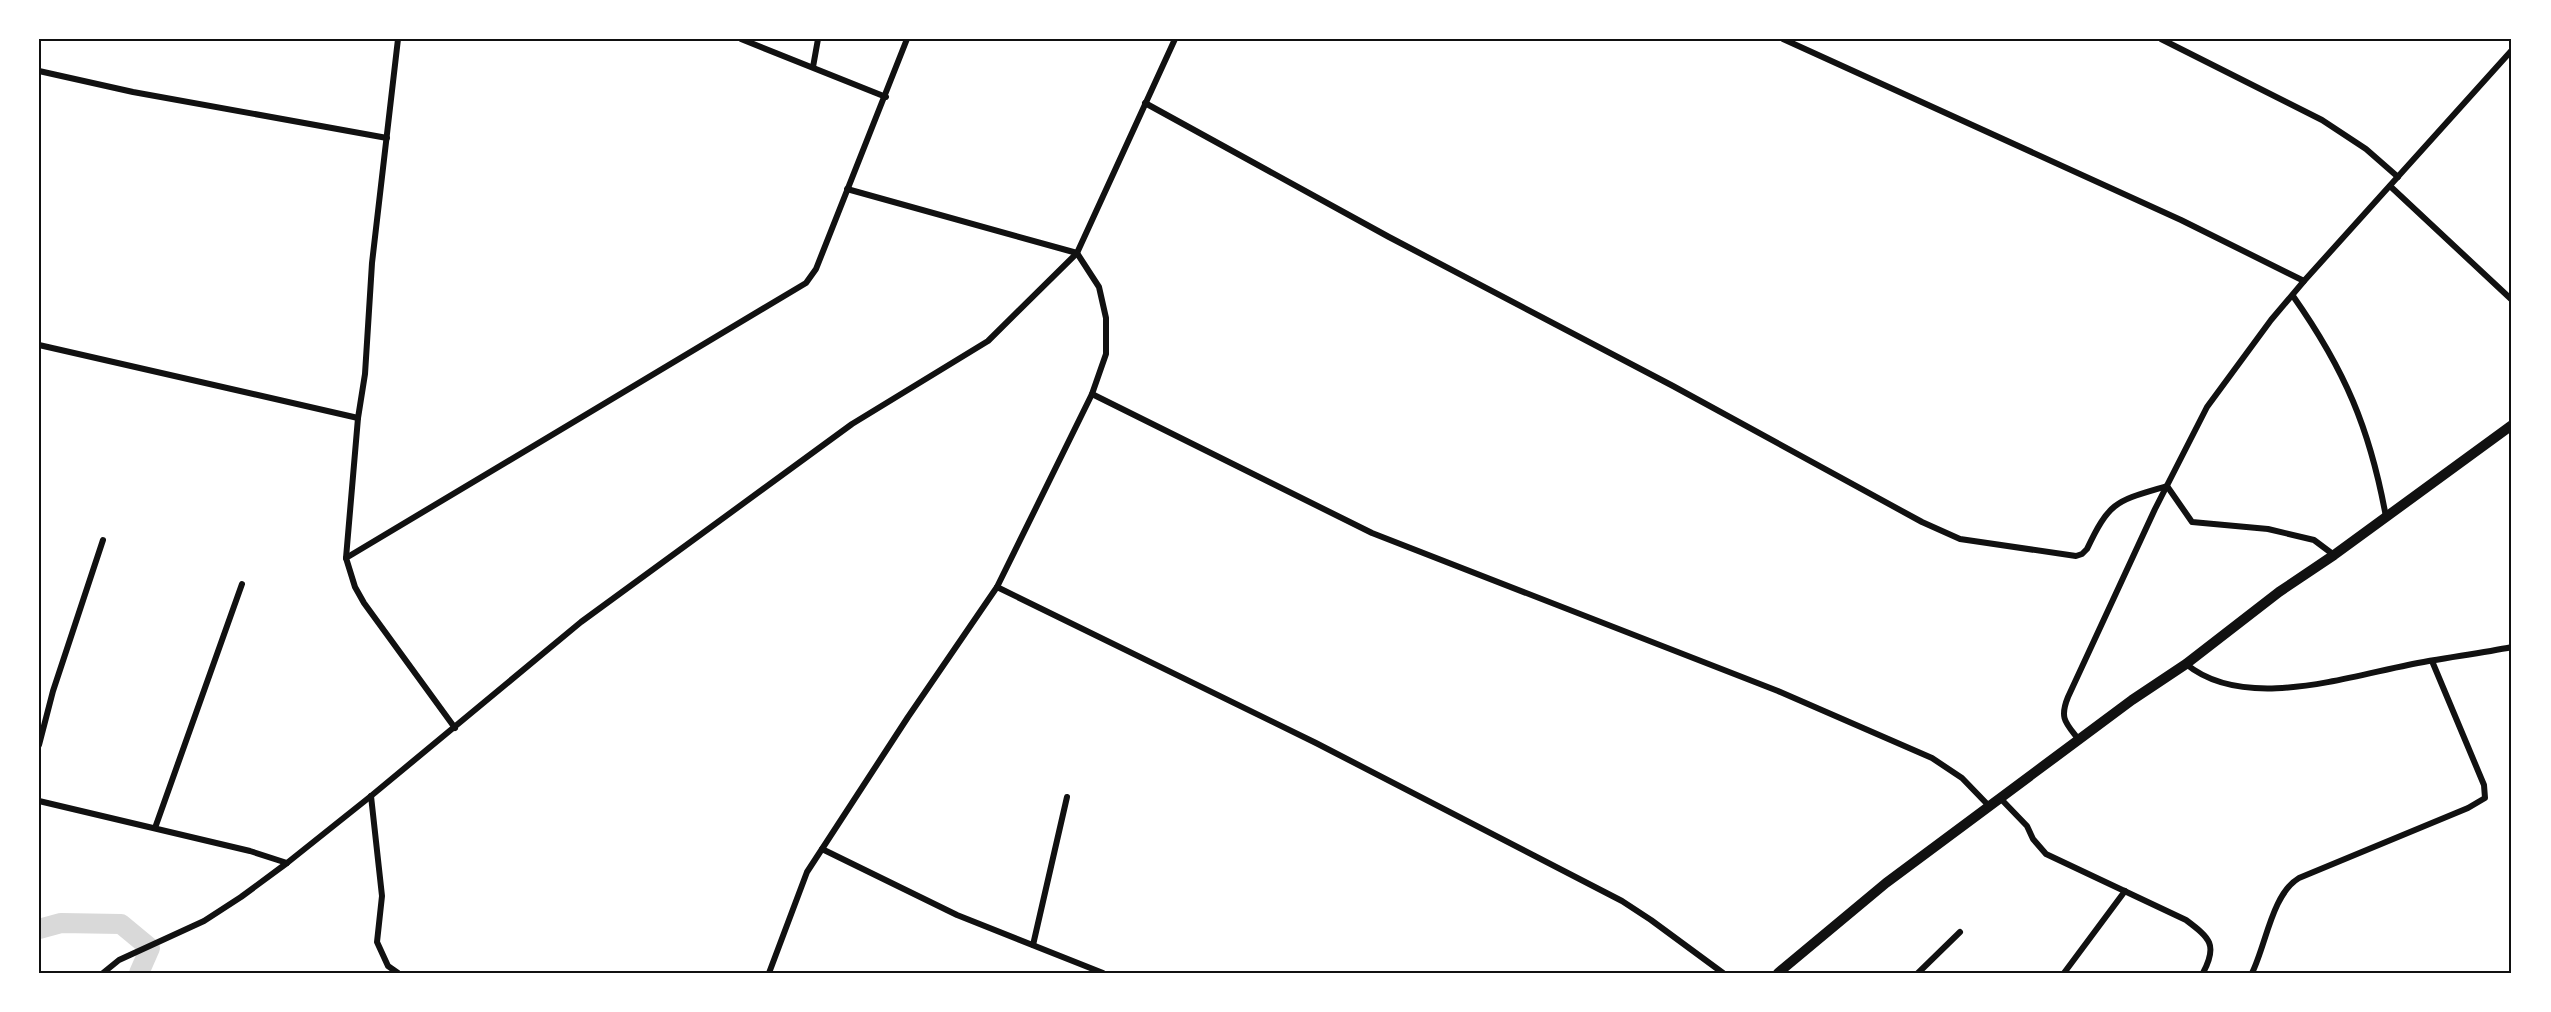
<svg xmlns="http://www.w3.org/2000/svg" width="2551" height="1012" font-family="'Libre Baskerville',serif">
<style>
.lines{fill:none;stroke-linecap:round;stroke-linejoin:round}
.river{stroke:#d9d9d9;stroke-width:20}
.minor{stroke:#111;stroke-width:6}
.trunk{stroke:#111;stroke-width:10}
.neatline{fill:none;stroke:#111;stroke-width:2}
</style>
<rect width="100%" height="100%" fill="#fff"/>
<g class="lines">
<polyline class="river" points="39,929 61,923 121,924 150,948 139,973"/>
<g class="minor">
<polyline points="741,39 886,97"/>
<polyline points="1783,39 2181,220 2304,281"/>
<polyline points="2161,39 2322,120 2366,149 2398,177"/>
<polyline points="813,67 818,39"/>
<polyline points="39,71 133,92 387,138"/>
<path d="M1145 103 1389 237 1673 386 1922 522 1960 539 2076 556 2082 554 2087 549C2110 500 2117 501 2167 486L2192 522 2268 529 2314 540 2334 555"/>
<polyline points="2390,186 2512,300"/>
<polyline points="847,189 1077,253 1099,287 1106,318 1106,354 1092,394 997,587"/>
<path d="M2293 296C2345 370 2370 429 2386 517"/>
<polyline points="39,345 358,418"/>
<polyline points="1092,394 1372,533 1778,691 1932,758 1962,778 1990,807"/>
<polyline points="346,558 358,418 365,374 372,263 398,39"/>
<path d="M2186 664C2243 711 2343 678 2408 665 2442 658 2477 654 2512 647"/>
<polyline points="455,728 364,603 355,587 346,558 806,283 816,269 907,39"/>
<path d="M2079 740C2066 723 2059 719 2068 697L2155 509 2207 407 2271 320 2304 281 2512 50"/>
<polyline points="39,745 53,691 103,540"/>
<polyline points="371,796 382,896 377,942 388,966 398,973"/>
<path d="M2001 799 2027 826 2033 839 2046 854 2186 920C2210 938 2218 945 2203 973"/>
<polyline points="39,801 250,851 287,863"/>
<polyline points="155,828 242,584"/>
<polyline points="822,849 957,915 1103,973"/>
<polyline points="1033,945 1067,797"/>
<polyline points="103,973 119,960 204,921 241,897 287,863 371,796 581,622 852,424 988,341 1077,253 1175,39"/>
<polyline points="769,973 807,872 908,717 997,587 1316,743 1622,901 1651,920 1723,973"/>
<polyline points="1918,973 1960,932"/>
<polyline points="2064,973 2125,891"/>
<path d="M2252 973C2266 945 2272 894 2299 878L2468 808 2485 798 2484 785 2432 661"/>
</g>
<polyline class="trunk" points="1778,973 1886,883 2132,700 2186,664 2279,592 2334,555 2512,425"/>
</g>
<rect width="2551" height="1012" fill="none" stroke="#ffffff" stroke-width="81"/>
<rect x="40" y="40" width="2470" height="932" class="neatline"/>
</svg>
